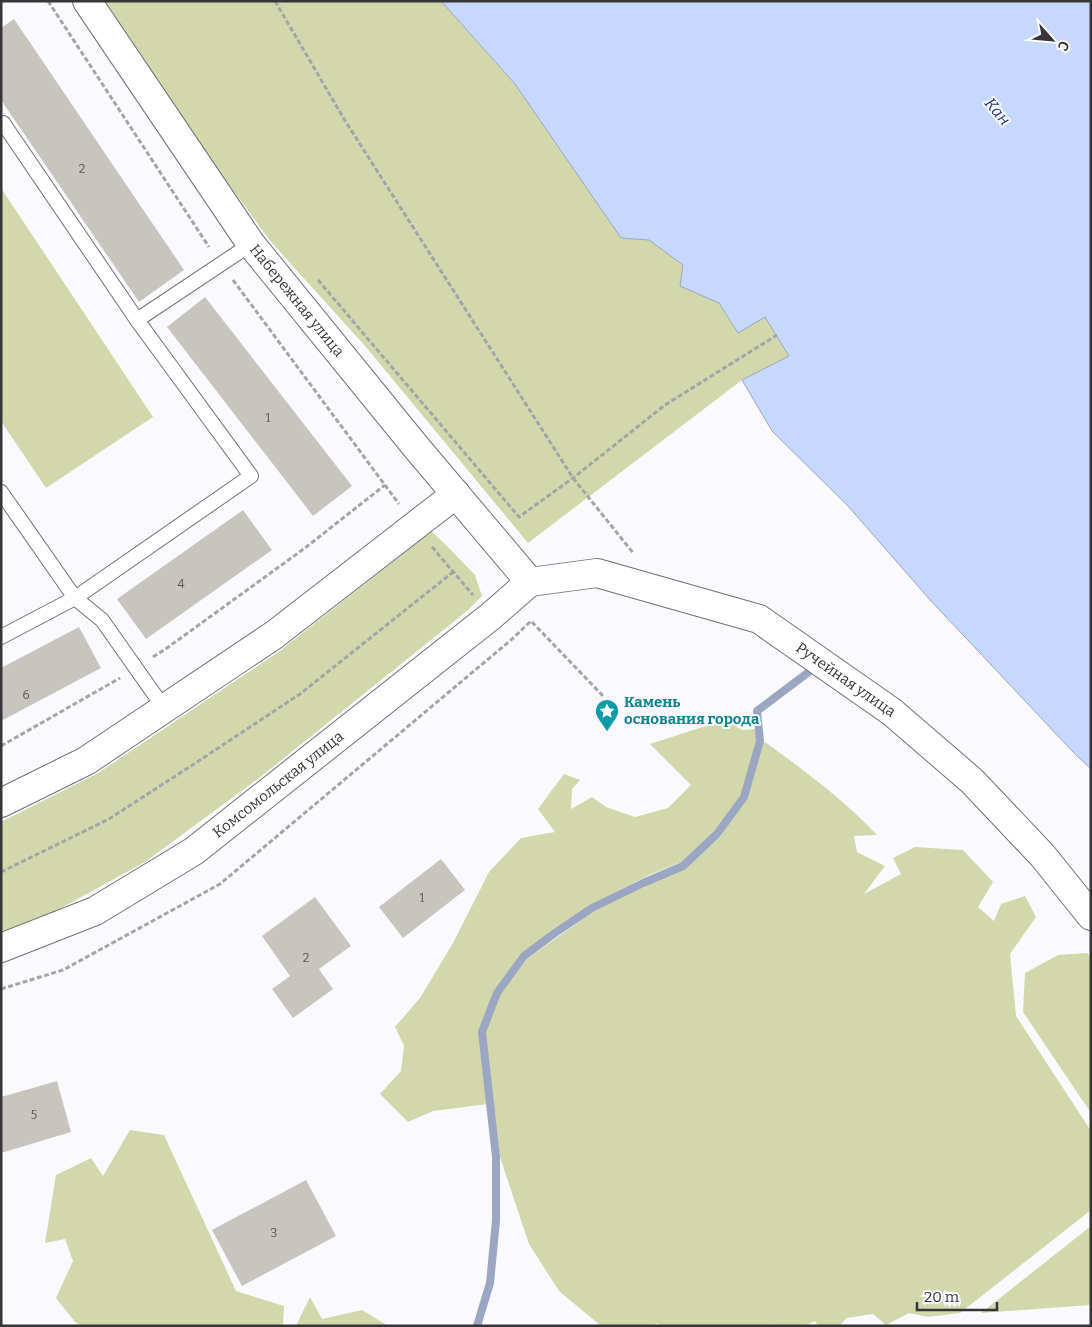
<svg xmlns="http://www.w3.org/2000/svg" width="1092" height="1327" font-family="Bitter,serif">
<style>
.green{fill:#d2d8ab}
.water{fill:#c6d8fd;stroke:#9ba7c2}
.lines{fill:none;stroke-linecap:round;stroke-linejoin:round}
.stream{stroke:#9ba7c2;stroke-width:8}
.building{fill:#c8c4be}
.service-casing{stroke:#707076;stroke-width:16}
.minor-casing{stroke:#707076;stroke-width:30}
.tertiary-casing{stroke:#707076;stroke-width:30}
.secondary-casing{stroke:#707076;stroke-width:30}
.path{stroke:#a5a5a9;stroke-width:3;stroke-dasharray:5 2.5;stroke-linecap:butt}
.service{stroke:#fff;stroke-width:14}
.minor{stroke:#fff;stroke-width:28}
.tertiary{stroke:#fff;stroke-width:28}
.secondary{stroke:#fff;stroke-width:28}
.labels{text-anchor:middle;stroke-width:4;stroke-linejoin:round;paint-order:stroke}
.number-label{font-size:12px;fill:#5a5a5a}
.street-label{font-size:15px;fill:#363639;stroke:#fafafe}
.culture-label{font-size:15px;font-weight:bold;fill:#0d838f;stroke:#fafafe;text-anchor:start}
.water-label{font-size:16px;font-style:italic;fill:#1d397d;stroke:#fafafe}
</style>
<rect width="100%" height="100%" fill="#fafafe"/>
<g class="green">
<polygon points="104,1 441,1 515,84 621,238 649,240 683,265 681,286 719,303 738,333 765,316 790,356 742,380 528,543 366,347 271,242 188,129"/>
<polygon points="1,188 153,417 46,488 1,421"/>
<polygon points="431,531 447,546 475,575 482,596 467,611 259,778 145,862 47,916 1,933 1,822 98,773 277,653 417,543"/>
<path d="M724 720 743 730 754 729 763 737 761 744 765 742C805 771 843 799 877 835L854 836 857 852 885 866 864 894 901 874 893 858 915 847 963 850 993 882 978 907 994 921 1001 904 1025 896 1036 917 1010 954 1016 1016 1091 1131V1210L960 1313 928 1317 909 1313 886 1325 873 1314 847 1318 839 1326H818L815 1321 804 1326H774L772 1324 769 1326H661L657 1323 655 1326H601L559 1291 529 1244 500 1157 485 1034 500 995 527 959 594 911 644 886 686 868 720 837 746 798 747 793 722 828 689 859 649 875 598 901 560 926 529 949 500 987 484 1028 488 1104 433 1111 408 1122 380 1094 401 1071 404 1046 395 1027 420 998 453 943 489 872 521 838 555 832 538 809 564 774 580 780 572 789 571 809 592 797 606 807 635 817 668 808 691 785 650 744Z"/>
<polygon points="1087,953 1091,958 1091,1113 1023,1012 1025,973 1058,955"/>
<polygon points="130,1130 164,1135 236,1291 284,1306 283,1326 82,1326 75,1322 56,1298 73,1261 65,1239 45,1243 56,1175 91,1158 103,1176"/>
<polygon points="1091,1226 1091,1305 981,1313"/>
<polygon points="310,1297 322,1319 362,1310 388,1326 296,1326"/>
</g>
<polygon class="water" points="441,1 1091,1 1091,769 1074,753 931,601 848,506 772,431 742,380 789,356 765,317 738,333 719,303 680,286 683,265 649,240 621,238 515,84"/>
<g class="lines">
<polyline class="stream" points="477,1326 490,1283 496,1221 496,1157 482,1032 497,993 524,956 555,933 592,908 643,883 683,866 717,834 744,797 760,741 757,711 818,665"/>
</g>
<g class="building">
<polygon points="14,19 184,270 139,302 1,100 1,28"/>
<polygon points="205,297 352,486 313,516 167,327"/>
<polygon points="243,510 272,550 146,639 117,599"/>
<polygon points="79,627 101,668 1,721 1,668"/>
<polygon points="441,859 465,890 403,938 379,907"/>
<polygon points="315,897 351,946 319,969 333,989 293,1018 272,989 290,976 262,936"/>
<polygon points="57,1081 71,1132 1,1153 1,1097"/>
<polygon points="306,1180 336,1236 242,1286 212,1230"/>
</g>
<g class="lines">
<g class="service-casing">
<g id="service">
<polyline points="1,125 3,123 137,320 251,476 75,598 1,637"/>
<polyline points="137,320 251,244"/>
<polyline points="1,492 75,598 102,620 164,708"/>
</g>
</g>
<g class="minor-casing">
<g id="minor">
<path id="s1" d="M530 582 597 573 759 619 892 712 972 781 1043 856 1091 916"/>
</g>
</g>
<g class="tertiary-casing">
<g id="tertiary">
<polyline points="1,803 86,761 274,635 456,494"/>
<path id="s2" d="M1 948 95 911 194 851 491 616 530 582"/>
</g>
</g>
<g class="secondary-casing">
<g id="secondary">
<path id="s3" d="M87 1 251 244 416 447 530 582"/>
</g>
</g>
<g class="path">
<polyline points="48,1 209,247"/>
<polyline points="275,1 344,119 573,478 634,554"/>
<polyline points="233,280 399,504"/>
<polyline points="318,280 519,517 573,478 665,405 777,335"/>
<polyline points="432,547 473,595"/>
<polyline points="153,657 167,648 305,548 385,485"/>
<polyline points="1,746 120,678"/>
<polyline points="1,872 109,819 197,762 300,694 453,572"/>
<polyline points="1,989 63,970 220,884 511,640 531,621 604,697"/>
</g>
<use href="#service" class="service"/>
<use href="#minor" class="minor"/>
<use href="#tertiary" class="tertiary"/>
<use href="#secondary" class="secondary"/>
</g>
<defs>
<g id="sight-pin" transform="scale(1.25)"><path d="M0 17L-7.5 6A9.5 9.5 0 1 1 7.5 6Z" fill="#0f9aa8" stroke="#fafafe"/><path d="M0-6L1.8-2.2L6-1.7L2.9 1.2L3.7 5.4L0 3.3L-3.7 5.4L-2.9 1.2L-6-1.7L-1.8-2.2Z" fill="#fff"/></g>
</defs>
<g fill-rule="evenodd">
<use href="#sight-pin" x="607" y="711"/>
</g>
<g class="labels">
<g class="number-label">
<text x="82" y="173">2</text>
<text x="268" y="422">1</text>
<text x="181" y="588">4</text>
<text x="26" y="699">6</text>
<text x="422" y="902">1</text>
<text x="306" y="962">2</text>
<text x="34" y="1119">5</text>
<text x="274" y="1237">3</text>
</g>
<g class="street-label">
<text dy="5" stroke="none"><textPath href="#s3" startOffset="366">Набережная улица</textPath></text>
<text dy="5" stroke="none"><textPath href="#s1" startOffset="342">Ручейная улица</textPath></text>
<text dy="5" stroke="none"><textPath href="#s2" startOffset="324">Комсомольская улица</textPath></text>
</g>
<g class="culture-label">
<text x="624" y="707">Камень<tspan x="624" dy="17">основания города</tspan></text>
</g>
<g class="water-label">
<text transform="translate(998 111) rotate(50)" y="6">Кан</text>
</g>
</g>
<rect width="1092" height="1327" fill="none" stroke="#363639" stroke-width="5"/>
<g transform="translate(1052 40) rotate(117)" stroke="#fafafe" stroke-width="4" paint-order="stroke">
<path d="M0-4L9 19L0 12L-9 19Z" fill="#363639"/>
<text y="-8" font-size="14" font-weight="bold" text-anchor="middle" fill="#363639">С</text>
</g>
<path d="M917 1302v8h80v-8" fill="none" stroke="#363639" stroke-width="2.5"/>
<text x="924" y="1302" font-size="15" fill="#363639" stroke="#fafafe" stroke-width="4" paint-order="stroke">20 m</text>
</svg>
